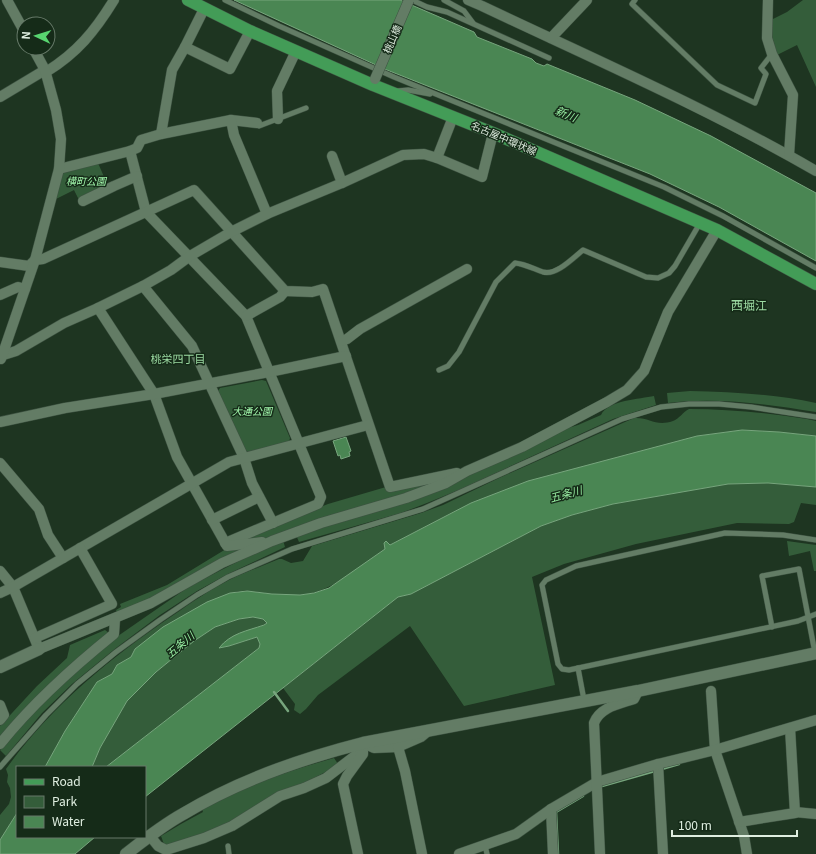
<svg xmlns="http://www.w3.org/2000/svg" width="816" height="854" font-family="Georgia,'Noto Sans JP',serif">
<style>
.green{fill:#345d3a}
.water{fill:#4a8653;stroke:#77a57d}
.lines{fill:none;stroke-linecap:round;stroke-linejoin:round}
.stream{stroke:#77a57d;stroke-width:2.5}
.service-casing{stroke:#3e5342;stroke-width:6}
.minor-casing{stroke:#3e5342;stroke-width:11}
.tertiary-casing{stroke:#3e5342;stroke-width:13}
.primary-casing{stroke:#3e5342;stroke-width:13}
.service{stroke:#637c65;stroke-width:5}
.minor{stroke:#637c65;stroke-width:10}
.tertiary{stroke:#637c65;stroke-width:12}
.primary{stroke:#439c57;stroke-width:12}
.minor-bridge-casing{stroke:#3e5342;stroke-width:11;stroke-linecap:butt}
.minor-bridge{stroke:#637c65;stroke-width:10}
.labels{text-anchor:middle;stroke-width:3;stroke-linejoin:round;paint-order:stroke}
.street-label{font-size:10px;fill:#dfeee0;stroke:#152b18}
.park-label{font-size:10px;font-style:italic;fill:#a2f7ac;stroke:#152b18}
.water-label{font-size:11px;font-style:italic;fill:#95e89f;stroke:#152b18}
.neighbourhood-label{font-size:11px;fill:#9cdaa2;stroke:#152b18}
.quarter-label{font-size:12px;fill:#9cdaa2;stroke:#152b18}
</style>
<rect width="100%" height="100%" fill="#1e3521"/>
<g class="green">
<polygon points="803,0 816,0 816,87 797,45 777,55 771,37 771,20 787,12"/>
<polygon points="98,163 108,186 79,200 74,190 56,199 63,172"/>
<polygon points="262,380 266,381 290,438 289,442 249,453 245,451 216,394 220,388"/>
<path d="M690 391C732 392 775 394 816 403V412C767 404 718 397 668 403L667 393Z"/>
<path d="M654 396 656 405 613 419 461 489 427 503 401 513 299 542 296 535 404 503 568 428 578 425 601 415C608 400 640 399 654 396Z"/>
<path d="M689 409C729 409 768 413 807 419L816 421V436L779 432 742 430 697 436 471 503 390 545 386 542 385 549C360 566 332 593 300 595 283 597 266 592 248 591 243 590 236 592 230 593L135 649 131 657 117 665 112 674 97 682 65 731 45 767H17V813L0 840V815L9 804 11 797 10 788 7 782 8 775 6 769C50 707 110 658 172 616 191 603 209 590 229 580 245 572 263 566 279 559H282L291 563 303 561 312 546 421 513 443 505 499 478 634 418C650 417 655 427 673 421 679 419 683 412 689 409Z"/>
<polygon points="445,479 397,497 270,538 234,542 328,504 386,487"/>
<polygon points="768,483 816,487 816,505 801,503 794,522 789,524 737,523 636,544 564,564 532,577 555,685 464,706 410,626 318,695 306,709 300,714 294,710 295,704 283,688 398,597 411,594 541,526 572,515 613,504 728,484"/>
<polygon points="283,540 285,547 228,574 197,591 160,615 116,648 72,684 42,713 6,756 0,750 24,722 66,680 105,645 190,586 270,545"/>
<polygon points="787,541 816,545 816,571 814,571 810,551 789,556"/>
<polygon points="258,544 144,602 117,612 116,610 121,607 120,604 167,585 226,549"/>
<polygon points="254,617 263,619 267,623 219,647 229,646 257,637 260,644 259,648 106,767 92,767 100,748 127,701 156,672 194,641 215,627 239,619"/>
<polygon points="105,630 109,633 0,740 0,726 37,686 67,658 70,645"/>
<path d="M334 758 338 764 331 769 209 834 165 847 161 836 181 824 203 812 202 809C244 786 288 771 334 758Z"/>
</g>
<g class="water">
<polygon points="234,0 400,0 474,32 477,37 532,59 536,63 544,66 547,64 635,100 711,136 816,193 816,261 719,207 650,174 387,70"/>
<path d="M742 430 779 432 816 436V487L768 483 728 484 613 504 572 515 541 526 411 594 398 597 145 797V767H106L259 648 260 644 257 637 229 646 219 648C231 633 247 631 264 625L267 623 263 619 253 617 239 619 215 627 194 641 156 672 127 701 100 748 92 767H45L65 731 97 682 112 674 117 665 131 657 135 649 163 627 207 602 230 593 247 591 272 594 300 595 314 593 329 588 385 549 384 543 386 541 390 545 471 503 528 481 697 436Z"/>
<polygon points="346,437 351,451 349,452 350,456 341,459 340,455 338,456 333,441"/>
<polygon points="17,813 17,837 95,837 75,854 0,854 0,840"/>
</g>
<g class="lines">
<g class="stream">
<polyline points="274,692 288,711"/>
<polyline points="662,769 679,764"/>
<polyline points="602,786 655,771"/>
<polyline points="558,854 556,812 583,796"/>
</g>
<g class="service-casing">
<g id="service">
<polyline points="225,0 279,26 394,77 664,187 723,216 816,268"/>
<polyline points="412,0 427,7 447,12 549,58"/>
<polyline points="444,0 464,11 473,23"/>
<polyline points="635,0 632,4 717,85 755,103 766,74 761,68 772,54"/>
<polyline points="397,91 408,90 430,94"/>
<polyline points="258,124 259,126 306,108"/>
<path d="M439 370 448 366 459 352 496 282 515 263C525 264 534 269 543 272 556 276 573 258 583 250L646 277 658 278 669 273 675 266 700 223"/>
<polyline points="816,540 783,535 725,533 576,566 546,580 542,585 558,664 562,669 569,670 798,621 816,614"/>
<polyline points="772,627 762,576 799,569 815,653"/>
<polyline points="578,668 584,700"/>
<polyline points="0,767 46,715 77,684 116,652 160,620 197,595 228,577 292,549 423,509 622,419 661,407 689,404 719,404 751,407 816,417"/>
<polyline points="485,845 487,854"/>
<polyline points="228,846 229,854"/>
</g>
</g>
<g class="minor-casing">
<g id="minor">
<polyline points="7,0 24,31"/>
<path d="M468 0 482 6C594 59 709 109 816 171"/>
<polyline points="768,0 767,38 772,54 793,95 789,155"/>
<polyline points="551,38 587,0"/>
<polyline points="185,47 230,69 250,31"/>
<path d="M46 72C77 53 95 31 114 0"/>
<polyline points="0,97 45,70"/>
<polyline points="278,119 277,91 296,51"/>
<polyline points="231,120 257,123"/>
<polyline points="161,134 172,70 185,47 204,9"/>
<polyline points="130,151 146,212 246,316 321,497 318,504 225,543"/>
<polyline points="332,156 342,183"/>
<polyline points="437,158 453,117"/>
<polyline points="59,169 130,151 137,148 141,140 161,134 231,120 234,135 267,214"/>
<polyline points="83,201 114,186 137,176"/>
<polyline points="0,262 29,266 35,260 43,259 194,190 285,291 312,292 323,289 390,487 457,473"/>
<polyline points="143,286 192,346 244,458 252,483 273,523"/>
<polyline points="0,295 18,287 25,289"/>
<polyline points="98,308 154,394 177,457 227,546 262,542"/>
<polyline points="246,316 280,297 285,291"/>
<polyline points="341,341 347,339 360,329 467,269"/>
<polyline points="0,356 16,351 64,323 98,308 143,286 171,270 190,256 231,232 267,214 342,183 403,155 424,154 437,158 482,177 493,133"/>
<polyline points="1,359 35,260 59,169 61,139 56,110 45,70 33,48"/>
<polyline points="0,422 65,408 154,394 269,372 346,356"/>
<polyline points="0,463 39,509 48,535 63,558"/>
<polyline points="212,520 259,497"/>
<polyline points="0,571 13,587 39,649 151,603 222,563 272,541 321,523 406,498 446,483 467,471 522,447 607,402 627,390 644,371 668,312 717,230"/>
<polyline points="0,593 13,587 229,462 368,425"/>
<polyline points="35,638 112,604 80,548"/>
<polyline points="711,691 715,750 744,836 747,854"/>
<polyline points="0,705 4,715 0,720"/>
<polyline points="363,743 374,748 398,747"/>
<path d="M0 744C33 703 73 667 114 634L115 619"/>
<polyline points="658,764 663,854"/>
<polyline points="551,809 553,854"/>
<polyline points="795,812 816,814"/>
<polyline points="739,822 795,813 790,728"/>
<polyline points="150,836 158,846 166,850 204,838 232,826 280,796 304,788 326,778 356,755 363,743"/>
<polyline points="358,854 343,784 347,776 363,754 363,751"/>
<polyline points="422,854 405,771 398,747 421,737 427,732"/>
<polyline points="459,854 516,834 551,809 597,782 658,764 715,750 816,720"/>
<path d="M600 854 594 723C600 707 619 704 634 699L638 691"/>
</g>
</g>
<g class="tertiary-casing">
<g id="tertiary">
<polyline points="0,667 39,649"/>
<path d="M126 854C144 840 163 825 183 814 239 780 300 759 363 743L638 691 816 653"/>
</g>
</g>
<g class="primary-casing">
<polyline id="primary" points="188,0 250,31 373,85 493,133 717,230 816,284"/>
</g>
<use href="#service" class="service"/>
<use href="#minor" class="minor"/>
<use href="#tertiary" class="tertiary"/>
<use href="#primary" class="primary"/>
<g class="minor-bridge-casing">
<polyline id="minor-bridge" points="375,79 409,0"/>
</g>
<use href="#minor-bridge" class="minor-bridge"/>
</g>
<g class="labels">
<g class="street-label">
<text transform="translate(392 39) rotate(-67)" y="4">桃山橋</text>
<text transform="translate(504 138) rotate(23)" y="4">名古屋中環状線</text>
</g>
<g class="park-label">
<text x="86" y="185">横町公園</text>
<text x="252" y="415">大通公園</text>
</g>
<g class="water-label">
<text transform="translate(566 114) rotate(22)" y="4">新川</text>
<text transform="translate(566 494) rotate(-15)" y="4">五条川</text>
<text transform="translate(180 645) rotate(-40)" y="4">五条川</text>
</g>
<g class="neighbourhood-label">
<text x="178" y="363">桃栄四丁目</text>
</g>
<g class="quarter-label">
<text x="749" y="310">西堀江</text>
</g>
</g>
<rect x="16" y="766" width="130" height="72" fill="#152b18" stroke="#667968"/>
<rect x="24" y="779" width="20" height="6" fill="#439c57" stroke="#667968"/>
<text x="52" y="786" font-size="12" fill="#dfeee0">Road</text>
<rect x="24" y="796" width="20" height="12" fill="#345d3a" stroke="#667968"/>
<text x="52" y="806" font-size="12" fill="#dfeee0">Park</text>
<rect x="24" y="816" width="20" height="12" fill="#4a8653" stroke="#667968"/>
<text x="52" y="826" font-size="12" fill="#dfeee0">Water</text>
<g transform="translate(36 36) rotate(274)"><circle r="19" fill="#152b18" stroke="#667968"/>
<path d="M0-3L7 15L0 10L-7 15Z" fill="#58d570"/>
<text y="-6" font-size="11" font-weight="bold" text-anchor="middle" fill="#dfeee0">N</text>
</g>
<path d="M672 830v6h125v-6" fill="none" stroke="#dfeee0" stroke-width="2"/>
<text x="678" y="830" font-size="12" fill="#dfeee0" stroke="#152b18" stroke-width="3" paint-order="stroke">100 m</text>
</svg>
